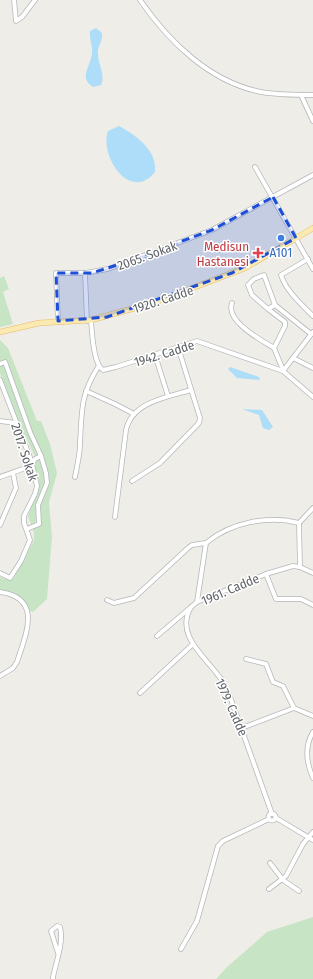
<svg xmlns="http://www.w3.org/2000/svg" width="313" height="979" font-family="'Fira Sans Condensed',sans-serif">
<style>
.green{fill:#c7e5c5}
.water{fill:#adddf9}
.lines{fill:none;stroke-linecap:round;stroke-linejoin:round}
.minor-casing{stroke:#b4b7ba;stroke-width:5.5}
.major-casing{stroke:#e8bb67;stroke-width:6}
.minor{stroke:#fff;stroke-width:4}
.major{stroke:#fae9b1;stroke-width:5}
.marked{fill:#1d4ed8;fill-opacity:0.2;stroke:#1d4ed8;stroke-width:3;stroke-dasharray:8 5;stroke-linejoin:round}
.shop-dot{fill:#3f7fe0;stroke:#fff;stroke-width:1.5}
.health-dot{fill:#e0444e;stroke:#fff;stroke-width:1.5}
.labels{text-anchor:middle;stroke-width:3;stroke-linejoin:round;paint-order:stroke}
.health-label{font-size:13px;fill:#be3a42;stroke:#fff;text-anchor:end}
.shop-label{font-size:13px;fill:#366cbe;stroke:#fff}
.street-label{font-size:13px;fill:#5e6266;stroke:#fff}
</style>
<rect width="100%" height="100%" fill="#efede7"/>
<g class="green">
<polygon points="4,276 9,289 3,292 13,324 0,327 0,278"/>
<polygon points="0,340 8,348 37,421 41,421 50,444 57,473 49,502 52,537 47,599 33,612 30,611 16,594 0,590 0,577 9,580 14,578 34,540 34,533 28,516 39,486 39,481 34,464 36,459 11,405 0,373"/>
<polygon points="313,917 313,979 216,979 227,967 267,932"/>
</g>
<g class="water">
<path d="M96 28 102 33C103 41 97 47 98 54 98 65 106 75 101 85L93 87C78 77 91 67 92 53 93 46 89 39 90 31Z"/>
<path d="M119 126C137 136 157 150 155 172 130 203 99 156 108 131Z"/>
<polygon points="230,367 259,377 260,380 237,378 228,369"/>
<polygon points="242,409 262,410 273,427 269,430 263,428 259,415"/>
</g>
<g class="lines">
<g class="minor-casing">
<g id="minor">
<polyline points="14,0 16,21 22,17 35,0"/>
<path d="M140 0C169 42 210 82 261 92 278 95 296 95 313 95"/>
<polyline points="301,95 313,121"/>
<polyline points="255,167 313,269"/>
<path d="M308 259 281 275C286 291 301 304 313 316"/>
<path d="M232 303C225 321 261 340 274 348"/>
<polyline points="275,305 268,309 285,322 285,326 274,348 283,370"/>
<polyline points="268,309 252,295 248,285 254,279 264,275 275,305 311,334"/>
<path d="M91 320C92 332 93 364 103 370L116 367 197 341 283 371 313 397"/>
<polyline points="58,321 56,273 85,273"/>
<polyline points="87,321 85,273 108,269 212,230 313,175"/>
<polyline points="155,355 168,396"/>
<polyline points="293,358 313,368"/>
<polyline points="0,364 5,362 30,432 41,456 46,473 47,483 38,505 39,524 27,529"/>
<polyline points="283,371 313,332"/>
<polyline points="0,380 31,460 37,486 35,494 24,516 24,523 30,540 21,561 10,578 0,573"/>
<polyline points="86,391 115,404 134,414"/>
<polyline points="0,421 16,423"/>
<polyline points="0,477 31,466 35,459 41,456"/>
<path d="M75 477C77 466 80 455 80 443 82 411 80 396 98 367"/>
<polyline points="132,481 160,463 199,423 200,418 178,347"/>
<path d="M115 517 126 430C132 402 167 397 191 390"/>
<polyline points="299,523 300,567"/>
<polyline points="299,523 313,508"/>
<polyline points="0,525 16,488 13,473"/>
<polyline points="266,574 276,599 301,599 313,605"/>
<path d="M0 592C43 598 26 634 17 662L13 668 0 676"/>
<polyline points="107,600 114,603 134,598 188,548 192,545 206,543"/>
<path d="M197 602 206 543C231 522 269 515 299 523"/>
<path d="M191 607C175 634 203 655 218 675 223 680 225 688 229 694L272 814"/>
<polyline points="157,636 197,602 266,574 293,566 300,567 313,573"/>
<polyline points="246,659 266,664 273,682 283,686 294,708"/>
<polyline points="140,693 192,645"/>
<polyline points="242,728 294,708 313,716"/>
<path d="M313 732C304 747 306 762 313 778"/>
<circle cx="272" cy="817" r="3.5"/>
<polyline points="276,818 313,840"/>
<polyline points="270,863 283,880 299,891"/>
<polyline points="269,889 286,876 303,844 313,832"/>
<polyline points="181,949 197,921 218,846 223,841 269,819"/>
<path d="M53 979V977C56 962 64 942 60 927L57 926 51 931 58 953"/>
</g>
</g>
<g class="major-casing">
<polyline id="major" points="0,332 39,323 91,320 153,303 245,268 313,228"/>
</g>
<use href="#minor" class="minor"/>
<use href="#major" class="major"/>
</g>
<path class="marked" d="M273 197 296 238 232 273 107 317 58 321 56 273H92L117 265 212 230Z"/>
<circle class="shop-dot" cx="281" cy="238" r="4"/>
<path class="health-dot" d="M256 247h4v4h4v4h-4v4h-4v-4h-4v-4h4z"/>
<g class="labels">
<g class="health-label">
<text x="249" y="251">Medisun<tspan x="249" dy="15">Hastanesi</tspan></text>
</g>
<g class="shop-label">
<text x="281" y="257">A101</text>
</g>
<g class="street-label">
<text transform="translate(147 255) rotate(-20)" y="5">2065. Sokak</text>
<text transform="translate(163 299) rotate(-18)" y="5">1920. Cadde</text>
<text transform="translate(164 353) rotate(-17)" y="5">1942. Cadde</text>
<text transform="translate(25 452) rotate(72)" y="5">2017. Sokak</text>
<text transform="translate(230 589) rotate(-23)" y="5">1961. Cadde</text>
<text transform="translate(232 707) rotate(66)" y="5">1979. Cadde</text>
</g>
</g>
</svg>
